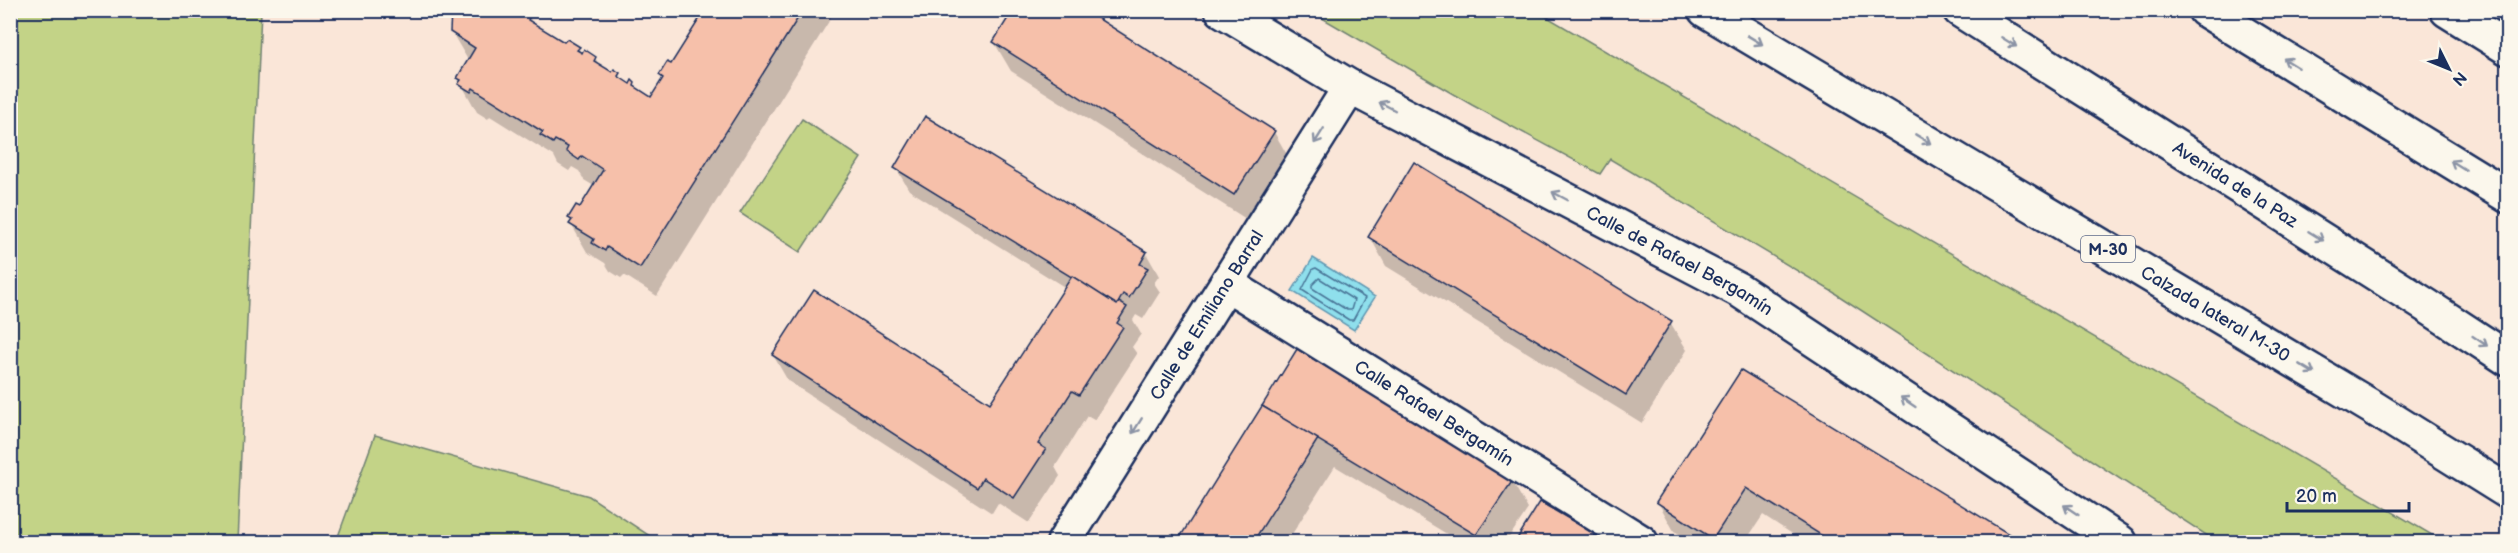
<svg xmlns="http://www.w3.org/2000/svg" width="2518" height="553" font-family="'Balsamiq Sans',sans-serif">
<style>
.green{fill:#c3d387;stroke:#6f8172;stroke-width:1.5}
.water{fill:#8fdfec;stroke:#6199b3;stroke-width:1.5}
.shadow{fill:#0003}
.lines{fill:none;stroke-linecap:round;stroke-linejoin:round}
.shore{stroke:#497597;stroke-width:1.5}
.building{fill:#f6c0aa;stroke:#1b2f5e;stroke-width:1.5}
.street-casing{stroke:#1b2f5e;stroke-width:38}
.highway-casing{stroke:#1b2f5e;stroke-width:38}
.street{stroke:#fbf7ec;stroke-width:33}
.highway{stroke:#fbf7ec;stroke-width:33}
.oneway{stroke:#8b93a5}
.labels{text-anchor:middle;stroke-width:6;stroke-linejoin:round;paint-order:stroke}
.shield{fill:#fbf7ec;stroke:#5e6b89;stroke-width:1.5}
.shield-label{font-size:16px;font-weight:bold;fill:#1b2f5e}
.street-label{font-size:18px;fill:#1b2f5e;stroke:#fbf7ec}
</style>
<rect width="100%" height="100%" fill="#fae6d8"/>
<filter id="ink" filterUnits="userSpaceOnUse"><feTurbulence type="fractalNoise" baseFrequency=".0167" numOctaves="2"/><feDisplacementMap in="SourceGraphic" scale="12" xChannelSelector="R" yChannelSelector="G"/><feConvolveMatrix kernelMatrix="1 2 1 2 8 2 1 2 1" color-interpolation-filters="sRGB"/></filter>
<g filter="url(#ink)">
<g class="green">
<polygon points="10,11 261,11 237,542 11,542"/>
<polygon points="1310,11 1537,11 2444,542 2217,542 1833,292 1610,159 1600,174 1472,105"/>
<polygon points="802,119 861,158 800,252 740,213"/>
<polygon points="375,435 589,496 659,542 336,542"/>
</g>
<polygon class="water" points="1313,258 1375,297 1354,330 1292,291"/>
<g class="shadow">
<polygon points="706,10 836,10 657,296 624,275 621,278 610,271 605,263 587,252 571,224 570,218 580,209 594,186 584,180 579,171 572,167 569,171 558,164 554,156 490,116 488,119 477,112 458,78 468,60 451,31 529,17 534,25 565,44 578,48 583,55 595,58 600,66 612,74 619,74 623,81 630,86 634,84 638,91 651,99 663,79 661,75 671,66"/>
<polygon points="994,42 1274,132 1290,160 1251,222 1011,71"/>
<polygon points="896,168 1146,253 1159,276 1154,283 1160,292 1143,319 1136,315 1133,320 1141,334 1132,347 1137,354 1094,420 1087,416 1055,467 1060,476 1029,523 998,503 992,513 788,381 773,355 990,405 1066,288 909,190"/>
<polygon points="1370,237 1670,322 1687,350 1642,423 1386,266"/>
<polygon points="1298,351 1512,481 1528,509 1506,542 1460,542 1335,466 1287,542 1168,542 1172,536 1179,541"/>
<polygon points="1741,372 2019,542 1805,542 1763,515 1745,542 1693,542 1674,531 1658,502"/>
<polygon points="1541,504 1593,536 1598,542 1517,542"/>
</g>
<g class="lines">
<g class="shore">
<polygon points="1316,268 1365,298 1353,320 1349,320 1302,290 1313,269"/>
<polygon points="1319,278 1354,300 1351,310 1347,310 1312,288 1312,285"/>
</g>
</g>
<g class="building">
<polygon points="522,10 530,15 528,20 564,42 567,39 580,47 577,50 582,53 584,49 596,57 594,61 612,72 614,69 620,73 618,76 630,84 632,80 635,83 634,86 651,97 663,78 659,75 667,62 671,64 705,10 803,10 640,268 607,247 605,251 592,243 594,239 569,224 572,220 568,218 576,205 580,207 603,170 582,156 579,160 566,151 568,147 555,140 553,143 540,135 543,132 473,88 471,92 458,84 461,80 457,78 475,48 450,32 451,10"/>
<polygon points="1013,10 1085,10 1275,131 1234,195 993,42"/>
<polygon points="925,116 1147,252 1140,264 1148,268 1129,298 1123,294 1117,305 894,168"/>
<polygon points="1414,162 1672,321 1626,395 1368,237"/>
<polygon points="1072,276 1117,305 1119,302 1127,307 1117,323 1123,327 1079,395 1072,391 1038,444 1046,449 1014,498 983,478 977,488 772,355 814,290 990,403"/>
<polygon points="1297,349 1513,480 1476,535 1262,406"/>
<polygon points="1741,370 2022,542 1832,542 1746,488 1713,539 1656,502"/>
<polygon points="1262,406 1318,439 1253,542 1166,542 1172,534 1179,539"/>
<polygon points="1540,502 1595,534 1590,542 1515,542"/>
</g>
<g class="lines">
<g class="street-casing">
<g id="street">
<path id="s1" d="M1222 10 1350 87 1739 290 2120 542"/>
<path id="s2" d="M1227 284 1641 542"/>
<path id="s3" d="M1064 542 1350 87"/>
</g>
</g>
<g class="highway-casing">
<g id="highway">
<path id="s4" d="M1705 10 2372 407 2508 492"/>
<path id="s5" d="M1960 10 2427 306 2508 359"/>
<polyline points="2205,10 2508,196"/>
<polyline points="2447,10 2508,48"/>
</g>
</g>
<use href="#street" class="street"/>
<use href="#highway" class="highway"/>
</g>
<defs><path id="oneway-shaft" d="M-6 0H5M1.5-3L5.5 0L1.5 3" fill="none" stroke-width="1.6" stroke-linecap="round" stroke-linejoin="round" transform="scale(1.5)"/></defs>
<g class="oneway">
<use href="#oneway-shaft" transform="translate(1755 40) rotate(31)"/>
<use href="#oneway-shaft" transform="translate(2009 42) rotate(32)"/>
<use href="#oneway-shaft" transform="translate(2291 63) rotate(-148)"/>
<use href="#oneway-shaft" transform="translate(1387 106) rotate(-152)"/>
<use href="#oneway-shaft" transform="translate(1319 136) rotate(122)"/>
<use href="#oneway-shaft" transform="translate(1923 139) rotate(31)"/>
<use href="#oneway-shaft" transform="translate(2458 165) rotate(-148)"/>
<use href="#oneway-shaft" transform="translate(1560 196) rotate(-152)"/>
<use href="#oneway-shaft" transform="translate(2316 236) rotate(32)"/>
<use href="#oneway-shaft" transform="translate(2480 341) rotate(34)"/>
<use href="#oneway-shaft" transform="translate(2307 369) rotate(31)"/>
<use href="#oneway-shaft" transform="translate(1908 402) rotate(-146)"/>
<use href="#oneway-shaft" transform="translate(1137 426) rotate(122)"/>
<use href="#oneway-shaft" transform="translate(2071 510) rotate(-146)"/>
</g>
</g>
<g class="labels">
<rect class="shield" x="2081" y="236" width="54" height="26" rx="4.5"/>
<g class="shield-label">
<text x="2108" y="255">M-30</text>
</g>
<g class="street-label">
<text dy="6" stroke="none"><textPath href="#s5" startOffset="326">Avenida de la Paz</textPath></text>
<text dy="6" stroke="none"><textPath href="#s1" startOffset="522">Calle de Rafael Bergamín</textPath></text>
<text dy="6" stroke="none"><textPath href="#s4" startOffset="594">Calzada lateral M-30</textPath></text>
<text dy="6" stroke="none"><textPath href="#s3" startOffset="268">Calle de Emiliano Barral</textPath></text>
<text dy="6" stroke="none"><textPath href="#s2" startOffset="244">Calle Rafael Bergamín</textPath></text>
</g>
</g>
<rect width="2518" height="553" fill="none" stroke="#fbf7ec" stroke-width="36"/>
<rect x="18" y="18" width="2482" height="517" fill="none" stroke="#1b2f5e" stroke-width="2" filter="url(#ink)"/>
<g transform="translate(2449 69) rotate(133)" stroke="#fbf7ec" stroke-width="4.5" paint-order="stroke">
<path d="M0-4.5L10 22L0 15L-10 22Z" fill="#1b2f5e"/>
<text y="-9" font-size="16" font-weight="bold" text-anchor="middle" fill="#1b2f5e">N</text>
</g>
<path d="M2287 502v9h122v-9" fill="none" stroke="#1b2f5e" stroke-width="3"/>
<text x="2296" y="502" font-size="18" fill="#1b2f5e" stroke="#fbf7ec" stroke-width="4.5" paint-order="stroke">20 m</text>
</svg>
